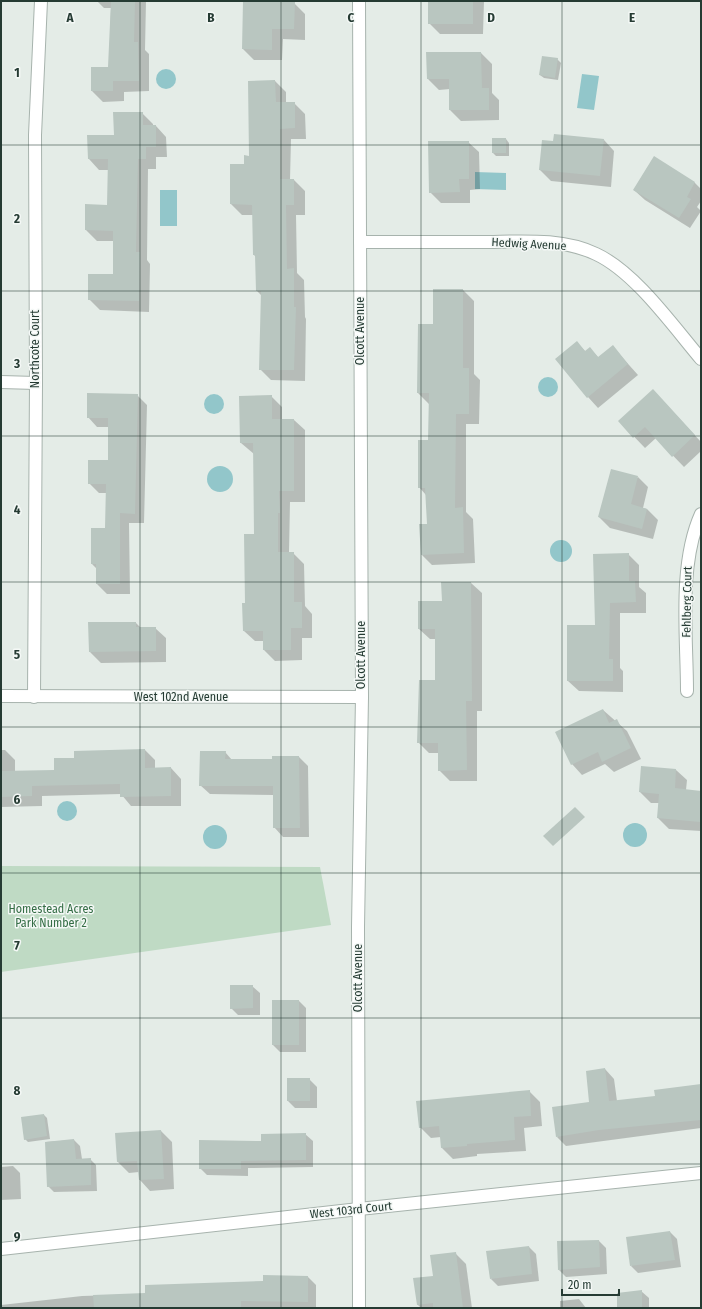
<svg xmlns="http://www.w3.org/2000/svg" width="702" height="1309" font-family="'Fira Sans Condensed',sans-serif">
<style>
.green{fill:#bfdac4}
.water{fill:#92c6ca}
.shadow{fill:#0003}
.building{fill:#b9c6c0}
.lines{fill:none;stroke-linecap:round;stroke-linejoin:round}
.minor-casing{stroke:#a7b3ad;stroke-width:14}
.minor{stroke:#fff;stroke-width:12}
.grid{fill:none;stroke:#253b33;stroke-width:1;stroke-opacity:0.55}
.labels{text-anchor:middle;stroke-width:3;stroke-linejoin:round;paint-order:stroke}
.street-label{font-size:12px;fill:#253b33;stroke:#f4f8f6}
.park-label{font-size:12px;fill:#346d45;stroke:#f4f8f6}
.grid-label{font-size:13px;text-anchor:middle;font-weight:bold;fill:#253b33;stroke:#f4f8f6;stroke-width:3;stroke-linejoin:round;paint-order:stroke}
</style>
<rect width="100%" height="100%" fill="#e4ece7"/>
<polygon class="green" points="1,866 320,867 331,925 1,972"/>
<g class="water">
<circle cx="166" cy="79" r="10"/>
<polygon points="582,74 599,76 594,110 577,108"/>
<polygon points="475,172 506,173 506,190 475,189"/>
<rect x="160" y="190" width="17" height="36"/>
<circle cx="548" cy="387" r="10"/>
<circle cx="214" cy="404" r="10"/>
<circle cx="220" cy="479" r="13"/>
<circle cx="561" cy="551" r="11"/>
<circle cx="67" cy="811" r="10"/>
<circle cx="635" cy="835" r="12"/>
<circle cx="215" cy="837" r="12"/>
</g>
<g class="shadow">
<polygon points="97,1 146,1 145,50 149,54 149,91 124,92 124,101 103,102 92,91 109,68 111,8 104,8"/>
<polygon points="429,1 484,1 483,34 440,34 429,23"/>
<polygon points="294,3 305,14 305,40 283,39 282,60 254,60 243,49"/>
<polygon points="481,53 492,64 492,93 499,100 499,120 461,121 450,110 450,89 439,90 428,79"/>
<polygon points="557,59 561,63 558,80 544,78 540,75"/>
<polygon points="275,81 286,92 286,103 294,103 305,114 306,139 291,139 290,180 294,180 305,191 305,215 296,215 297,273 304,280 305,317 306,319 305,381 271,380 260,369 262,296 257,291 256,257 254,255 253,215 242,215 231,204 231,165 245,165 250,157"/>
<polygon points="142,113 153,124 153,126 156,126 166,137 167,157 156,157 156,169 148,169 147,260 150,264 149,312 100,310 89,299 114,275 114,241 97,241 86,230 108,206 108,170 99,170 89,159"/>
<polygon points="506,139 509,143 509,156 496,156 493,153"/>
<polygon points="604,140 614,151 611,187 551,181 540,170"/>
<polygon points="468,142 479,152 480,189 470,190 470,203 441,203 430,192"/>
<polygon points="654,158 695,183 701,189 701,201 697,207 701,211 690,228 645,200 634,190"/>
<polygon points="434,290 463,290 474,301 474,374 480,380 479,424 466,424 466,512 473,519 475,563 432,565 422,555 428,525 426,495 419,487 429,441 429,404 418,393 434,325"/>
<polygon points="577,343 586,352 590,349 599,358 613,347 638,375 598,408 588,397"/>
<polygon points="137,395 147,405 144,523 129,523 130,594 107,594 97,584 97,569 92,564 106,529 107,493 99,493 89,483 109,461 109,427 97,427 88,417"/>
<polygon points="271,396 282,407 282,420 294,420 305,430 305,502 290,502 289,553 293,553 304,564 305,606 312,614 312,638 302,638 302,660 275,661 264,650 264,641 255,641 244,631 255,535 254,454 241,443"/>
<polygon points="663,401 701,442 701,451 684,467 656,438 645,448 619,421"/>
<polygon points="638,477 648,487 643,508 647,509 658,520 653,539 610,528 599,517"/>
<polygon points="628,554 639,565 639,587 646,593 646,613 620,613 620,668 623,671 623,692 579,691 568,681 596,626"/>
<polygon points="471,583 482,593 482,711 477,711 477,781 450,781 439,770 439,753 429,753 418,742 436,681 436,639 430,639 419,629 443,602"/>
<polygon points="136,623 141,628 155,628 166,638 166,662 101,663 90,652"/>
<polygon points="603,710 627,731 641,759 614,772 605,764 582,775 572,764"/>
<polygon points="1,750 5,750 15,760 15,772 55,771 75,759 145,750 155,760 155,769 171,768 181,779 181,806 131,806 121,794 42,796 42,806 1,807"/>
<polygon points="225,752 232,760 273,760 299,757 308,766 309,837 283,837 274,827 274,795 210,794 200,785"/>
<polygon points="676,770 687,780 686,790 701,792 701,831 669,829 658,818 659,803 651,803 640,792"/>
<polygon points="252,986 260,993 260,1015 238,1015 231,1008"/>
<polygon points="299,1001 306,1008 306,1052 280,1052 273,1045"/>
<polygon points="605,1069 614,1079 617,1101 656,1097 701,1085 701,1128 566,1146 557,1137 590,1103"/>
<polygon points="310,1080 317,1087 317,1108 295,1108 288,1101"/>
<polygon points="529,1091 540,1102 542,1126 524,1128 526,1151 477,1154 477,1156 453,1159 442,1148 441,1137 431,1138 420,1127"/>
<polygon points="44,1115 47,1118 50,1139 28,1142 25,1139"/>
<polygon points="161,1131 172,1142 174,1189 150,1191 140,1180 139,1172 129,1173 118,1162 116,1134"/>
<polygon points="305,1134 313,1141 313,1167 248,1168 248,1176 207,1175 200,1168 262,1142"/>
<polygon points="74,1140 80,1146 82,1159 90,1159 96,1165 97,1191 54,1192 48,1186 46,1142"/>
<polygon points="13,1166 20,1173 21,1199 1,1200 1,1167"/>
<polygon points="670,1232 677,1239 681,1267 638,1273 631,1266"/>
<polygon points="599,1241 606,1248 607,1274 566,1277 559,1270"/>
<polygon points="529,1247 536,1254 539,1281 498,1286 491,1279"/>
<polygon points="456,1254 466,1264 472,1308 421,1308 417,1304 434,1277"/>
<polygon points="308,1277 316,1285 316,1308 1,1308 1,1305 82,1296 146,1294"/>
<polygon points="641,1291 649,1298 649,1308 618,1308"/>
<polygon points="579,1299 586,1308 560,1308 560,1301"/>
</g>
<g class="building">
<polygon points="111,1 135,1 134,42 138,42 139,81 113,81 113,91 91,91 91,67 108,67"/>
<polygon points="243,1 295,2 294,29 272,29 272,50 242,49"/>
<rect x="428" y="1" width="45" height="23"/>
<polygon points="426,52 481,52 482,88 489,88 489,110 449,110 449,79 427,79"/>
<polygon points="542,56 558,58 555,78 539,75"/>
<polygon points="275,80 276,102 295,102 295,128 280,129 280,179 294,179 294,205 286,205 287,269 294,268 294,307 296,307 294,370 259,370 261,291 256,291 255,255 253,255 252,205 230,204 230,164 244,164 244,155 249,156 248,81"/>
<polygon points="113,112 143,112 143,125 156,125 156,147 146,147 146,159 138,159 136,252 140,252 139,301 88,300 88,274 113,274 113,231 85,230 85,204 107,205 108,159 88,159 87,135 114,135"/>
<polygon points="554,134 604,139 600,176 539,170 542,140 553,141"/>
<rect x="492" y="138" width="14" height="15"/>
<polygon points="428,141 469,141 469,179 459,179 460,192 429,193"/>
<polygon points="654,156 695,182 687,197 691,199 679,218 633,190"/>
<polygon points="433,289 463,289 463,368 469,368 469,414 456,414 455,508 463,507 464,553 421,555 419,524 427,524 425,488 418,488 418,440 428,440 429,393 417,393 418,324 433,324"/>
<polygon points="577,341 585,351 590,347 598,357 613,345 628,364 587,398 555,359"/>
<polygon points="653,389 695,435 672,457 645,427 633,438 618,421"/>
<polygon points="87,393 138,394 135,514 120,513 120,584 96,584 96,564 91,564 91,528 105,528 106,484 88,484 88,460 108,460 108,418 87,418"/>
<polygon points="272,395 272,419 294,419 294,491 279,491 280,513 278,513 278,552 294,552 294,602 302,602 302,628 291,628 291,650 263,650 263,631 243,631 242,603 245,603 244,534 254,534 253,443 240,443 239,396"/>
<polygon points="611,469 638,476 631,504 647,509 642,529 598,517"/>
<polygon points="629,553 629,581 635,581 636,602 610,603 609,659 613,659 613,681 567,681 567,625 595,625 593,554"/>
<polygon points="441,582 471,582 472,701 466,701 467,770 438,771 438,743 417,743 419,680 435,680 435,629 418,629 418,601 442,601"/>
<polygon points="88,622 136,622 136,627 156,627 156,651 89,652"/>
<polygon points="603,709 609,723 617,719 631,748 602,762 598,752 571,765 555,732"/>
<polygon points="145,749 145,768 171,767 171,796 120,797 120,784 32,786 32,796 1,797 1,771 54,770 54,758 74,758 74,751"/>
<polygon points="200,751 226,751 225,759 272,759 272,756 299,756 300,828 273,828 273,786 199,786"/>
<polygon points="641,766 676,769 675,788 701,791 700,822 657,818 659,794 639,792"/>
<polygon points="575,807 585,817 553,846 543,836"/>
<polygon points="230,985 253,985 253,1008 230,1009"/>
<rect x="272" y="1000" width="27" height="45"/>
<polygon points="605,1068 609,1101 655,1096 654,1090 701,1084 701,1120 599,1130 556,1137 552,1107 589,1102 586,1071"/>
<rect x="287" y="1078" width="23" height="23"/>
<polygon points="530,1090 531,1116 514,1117 515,1140 467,1144 467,1146 441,1148 439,1126 419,1128 416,1101"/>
<polygon points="44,1114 47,1136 24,1140 21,1117"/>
<polygon points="161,1130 164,1179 139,1180 137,1161 117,1162 115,1133"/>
<polygon points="306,1133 306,1160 241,1161 241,1169 199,1169 199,1140 261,1141 261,1134"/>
<polygon points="74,1139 76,1159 91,1158 91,1185 47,1187 45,1142"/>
<polygon points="670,1231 675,1260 630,1266 626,1237"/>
<polygon points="599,1240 600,1267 558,1270 557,1241"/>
<polygon points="529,1246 532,1274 490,1279 486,1251"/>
<polygon points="456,1252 463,1308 433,1308 433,1303 417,1305 413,1278 433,1276 430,1255"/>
<polygon points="263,1275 308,1276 308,1302 241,1301 241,1308 94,1308 93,1295 145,1293 145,1285 263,1281"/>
<polygon points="642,1290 642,1308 617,1308 617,1293"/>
</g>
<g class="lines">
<g class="minor-casing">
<g id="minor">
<path d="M360 242C399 242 439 242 479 242 517 242 560 237 596 254 635 272 673 326 701 359"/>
<polyline points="1,382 36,383"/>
<path d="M687 691C687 636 678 565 701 514"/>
<polyline points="1,696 362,697"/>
<polyline points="34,697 36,383 35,135 41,1"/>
<polyline points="1,1249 359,1209 701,1173"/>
<polyline points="359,1308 358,927 362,697 359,1"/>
</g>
</g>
<use href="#minor" class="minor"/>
</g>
<path class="grid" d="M140 1V1308M281 1V1308M421 1V1308M562 1V1308M1 145H701M1 291H701M1 436H701M1 582H701M1 727H701M1 873H701M1 1018H701M1 1164H701"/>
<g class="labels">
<g class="street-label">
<text transform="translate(529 244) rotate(3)" y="4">Hedwig Avenue</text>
<text transform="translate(360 331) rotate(-90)" y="4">Olcott Avenue</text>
<text transform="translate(35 349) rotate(-90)" y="4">Northcote Court</text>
<text transform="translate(687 602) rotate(-89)" y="4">Fehlberg Court</text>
<text transform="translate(361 655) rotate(-90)" y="4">Olcott Avenue</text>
<text x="181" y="701">West 102nd Avenue</text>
<text transform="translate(358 978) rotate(-90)" y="4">Olcott Avenue</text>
<text transform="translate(351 1210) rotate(-6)" y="4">West 103rd Court</text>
</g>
<g class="park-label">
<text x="51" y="913">Homestead Acres<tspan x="51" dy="14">Park Number 2</tspan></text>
</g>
</g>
<g class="grid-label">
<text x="70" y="22">A</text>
<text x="211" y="22">B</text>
<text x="351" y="22">C</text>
<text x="491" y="22">D</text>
<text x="632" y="22">E</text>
<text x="17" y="77">1</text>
<text x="17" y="223">2</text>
<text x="17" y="368">3</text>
<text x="17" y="514">4</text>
<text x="17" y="659">5</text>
<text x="17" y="804">6</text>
<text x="17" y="950">7</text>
<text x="17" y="1095">8</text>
<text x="17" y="1241">9</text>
</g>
<rect width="702" height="1309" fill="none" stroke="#253b33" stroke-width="4"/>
<path d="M562 1289v6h57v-6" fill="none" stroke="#253b33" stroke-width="2"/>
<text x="568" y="1289" font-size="12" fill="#253b33" stroke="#f4f8f6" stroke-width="3" paint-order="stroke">20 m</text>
</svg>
